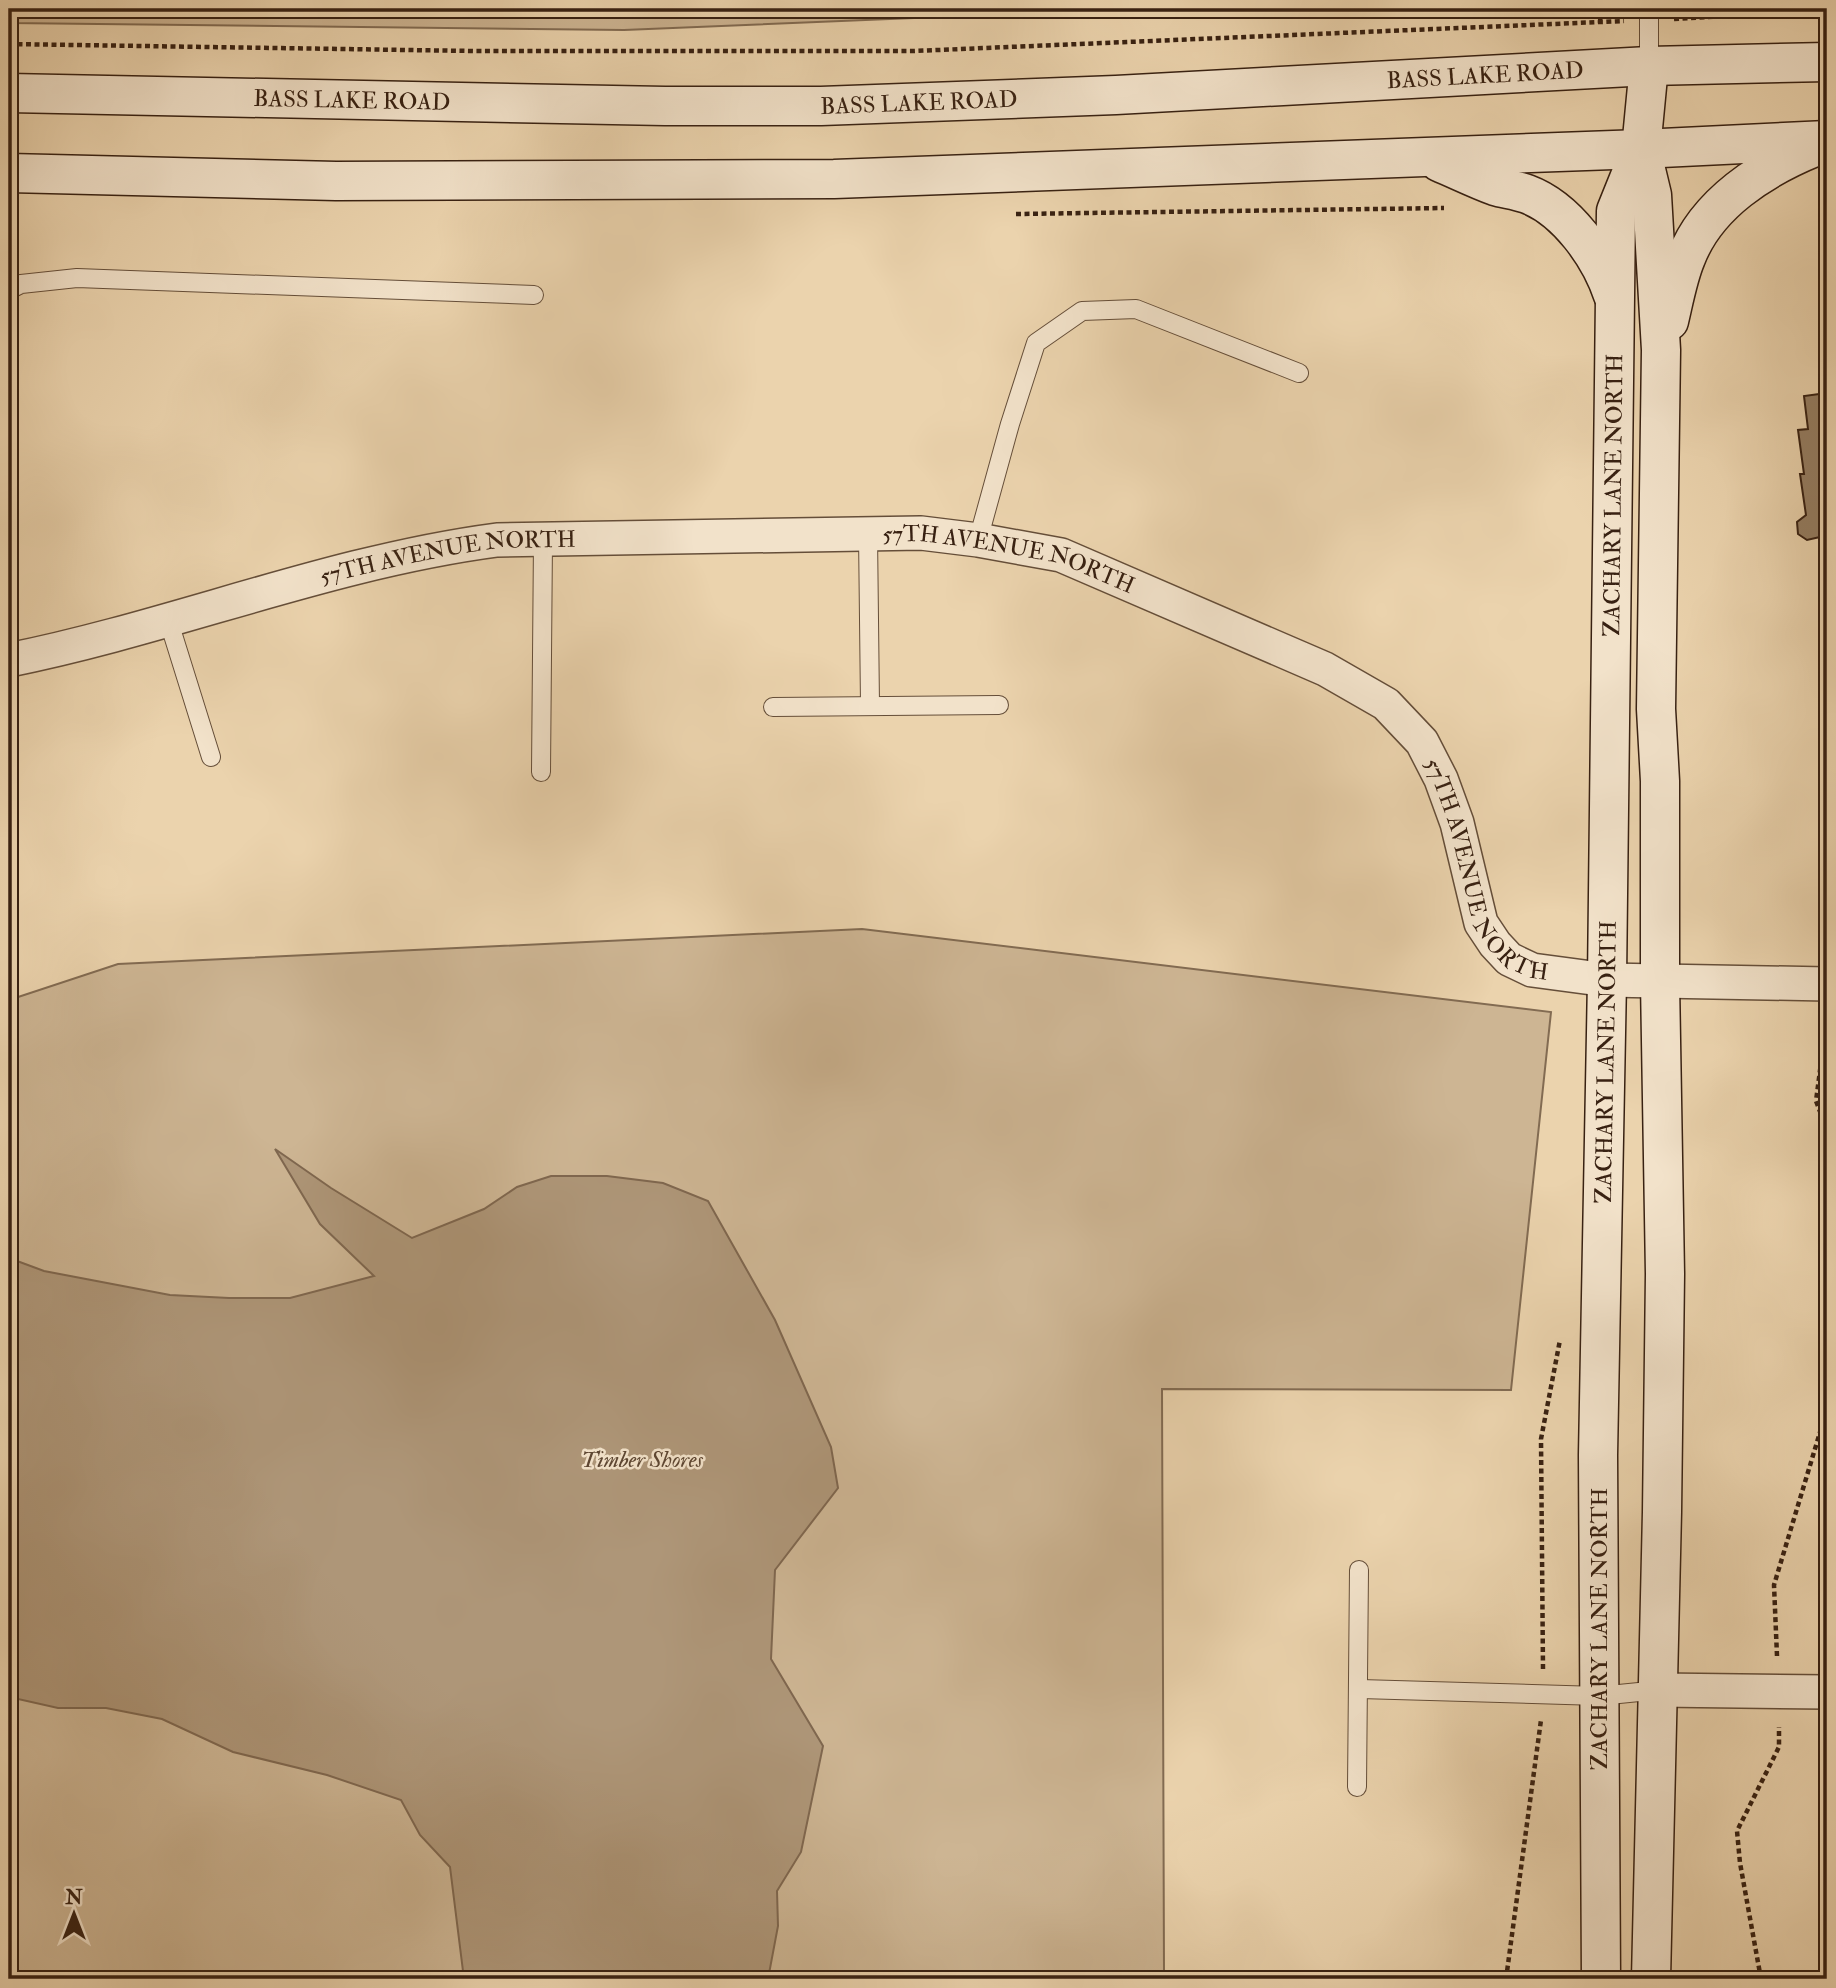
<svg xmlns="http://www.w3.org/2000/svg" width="1836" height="1988" font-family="'IM FELL Double Pica',serif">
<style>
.green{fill:#cdb593;stroke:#826b52;stroke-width:2}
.water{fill:#ae9678;stroke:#7f674f;stroke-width:2}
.building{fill:#957e63;stroke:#382112;stroke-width:2}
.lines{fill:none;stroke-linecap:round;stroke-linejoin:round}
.lane-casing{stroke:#654e39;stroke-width:20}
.street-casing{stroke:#654e39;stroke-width:36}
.secondary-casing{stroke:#382112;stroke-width:41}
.path{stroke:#382112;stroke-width:4.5;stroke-dasharray:5 3.5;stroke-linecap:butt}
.lane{stroke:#f2e2ca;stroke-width:18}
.street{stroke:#f2e2ca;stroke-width:33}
.secondary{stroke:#f2e2ca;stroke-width:38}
.labels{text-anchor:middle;stroke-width:5;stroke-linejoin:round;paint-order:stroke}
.street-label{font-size:23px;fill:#382112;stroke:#f2e2ca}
.park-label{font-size:23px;font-style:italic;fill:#5d4632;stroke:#f2e2ca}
</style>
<rect width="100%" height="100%" fill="#ebd3ad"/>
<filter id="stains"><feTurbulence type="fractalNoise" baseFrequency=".00286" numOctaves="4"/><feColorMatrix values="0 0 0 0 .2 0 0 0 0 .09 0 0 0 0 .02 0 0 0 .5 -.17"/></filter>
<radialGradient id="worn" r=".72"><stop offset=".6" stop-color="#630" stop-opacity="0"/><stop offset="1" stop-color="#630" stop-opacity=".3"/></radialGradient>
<g class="green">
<polygon points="9,9 1132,9 624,30 9,23"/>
<polygon points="862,929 1551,1012 1511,1390 1162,1389 1164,1974 1332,1979 9,1979 9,1000 118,964"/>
</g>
<polygon class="water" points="275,1149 331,1188 412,1238 484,1209 517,1187 551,1176 607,1176 663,1183 708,1201 775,1320 831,1447 838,1488 775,1570 771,1659 823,1746 801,1852 777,1891 778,1926 768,1979 464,1979 450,1867 420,1835 401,1800 327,1775 233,1752 162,1719 106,1708 58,1708 9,1697 9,1258 44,1271 170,1295 229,1298 290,1298 374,1276 320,1224"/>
<polygon class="building" points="1827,393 1827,549 1822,549 1820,537 1807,540 1798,534 1797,522 1806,515 1800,474 1804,474 1798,430 1808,429 1804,396"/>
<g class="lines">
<g class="lane-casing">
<g id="lane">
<polyline points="1649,66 1649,9"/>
<polyline points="9,290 21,284 77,278 534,295"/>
<polyline points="868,534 870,705"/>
<polyline points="978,540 1010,424 1036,343 1082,311 1136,309 1299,373"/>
<polyline points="168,619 211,757"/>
<polyline points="773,707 999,705"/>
<polyline points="541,772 543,540"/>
<polyline points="1360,1689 1599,1696 1659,1690"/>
<polyline points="1357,1787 1359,1570"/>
</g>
</g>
<g class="street-casing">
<g id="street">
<path id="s1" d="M9 660C173 627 330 562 497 540L921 533 978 540 1061 555 1325 669 1386 704 1422 742 1441 779 1457 823 1481 923 1495 944 1509 959 1532 970 1607 980 1827 984"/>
<polyline points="1659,1690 1827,1692"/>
</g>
</g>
<g class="secondary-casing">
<g id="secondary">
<path id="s2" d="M9 93 665 106H821L1116 95 1649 66 1827 62"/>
<polyline points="1641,149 1652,195 1661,350 1656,709 1660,781 1660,982 1665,1274 1662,1512 1651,1979"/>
<path d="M1439 162C1458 170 1476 179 1495 186 1505 189 1516 190 1527 194 1567 209 1600 256 1613 295"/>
<polyline points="9,173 336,181 834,179 1641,149 1827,140"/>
<path d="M1669 321C1674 300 1678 277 1686 258 1707 203 1763 168 1815 147"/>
<path id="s3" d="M1601 1979 1598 1455 1607 980 1616 211 1641 149 1649 66"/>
</g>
</g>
<g class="path">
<polyline points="1674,19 1827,10"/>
<polyline points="1600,23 1601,9"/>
<polyline points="9,44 474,51 914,51 1624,21"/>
<polyline points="1016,214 1444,208"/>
<polyline points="1827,1017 1816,1101 1827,1130"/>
<polyline points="1777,1656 1774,1585 1827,1409"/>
<polyline points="1543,1669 1541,1439 1560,1340"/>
<polyline points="1506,1979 1541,1720"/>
<polyline points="1761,1979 1740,1863 1737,1831 1779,1747 1779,1727"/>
<polyline points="1814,1979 1827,1972"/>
</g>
<use href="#lane" class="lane"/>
<use href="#street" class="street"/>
<use href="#secondary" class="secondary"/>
</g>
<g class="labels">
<g class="street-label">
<text dy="8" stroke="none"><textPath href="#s2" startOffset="1477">BASS LAKE ROAD</textPath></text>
<text dy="8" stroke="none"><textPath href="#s2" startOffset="343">BASS LAKE ROAD</textPath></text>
<text dy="8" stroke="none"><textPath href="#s2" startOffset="910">BASS LAKE ROAD</textPath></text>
<text dy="8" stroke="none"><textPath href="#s3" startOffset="1484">ZACHARY LANE NORTH</textPath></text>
<text dy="8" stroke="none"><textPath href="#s1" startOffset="452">57TH AVENUE NORTH</textPath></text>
<text dy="8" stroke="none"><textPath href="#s1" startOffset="1018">57TH AVENUE NORTH</textPath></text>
<text dy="8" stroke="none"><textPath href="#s1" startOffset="1628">57TH AVENUE NORTH</textPath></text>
<text dy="8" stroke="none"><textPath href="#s3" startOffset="917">ZACHARY LANE NORTH</textPath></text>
<text transform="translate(1599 1629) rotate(-90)" y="8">ZACHARY LANE NORTH</text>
</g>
<g class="park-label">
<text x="642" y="1467">Timber Shores</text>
</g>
</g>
<rect width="1836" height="1988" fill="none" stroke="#ebd3ad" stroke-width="35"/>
<rect x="10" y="10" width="1815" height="1967" fill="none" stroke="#382112" stroke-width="3.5"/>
<rect x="18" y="18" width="1801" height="1953" fill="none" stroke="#382112" stroke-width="2"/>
<g transform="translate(74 1914)" stroke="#f2e2ca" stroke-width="5" paint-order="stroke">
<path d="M0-5L12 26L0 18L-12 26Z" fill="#382112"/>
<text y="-10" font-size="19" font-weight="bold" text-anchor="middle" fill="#382112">N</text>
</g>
<rect width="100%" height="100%" filter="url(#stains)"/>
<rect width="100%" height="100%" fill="url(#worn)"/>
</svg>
